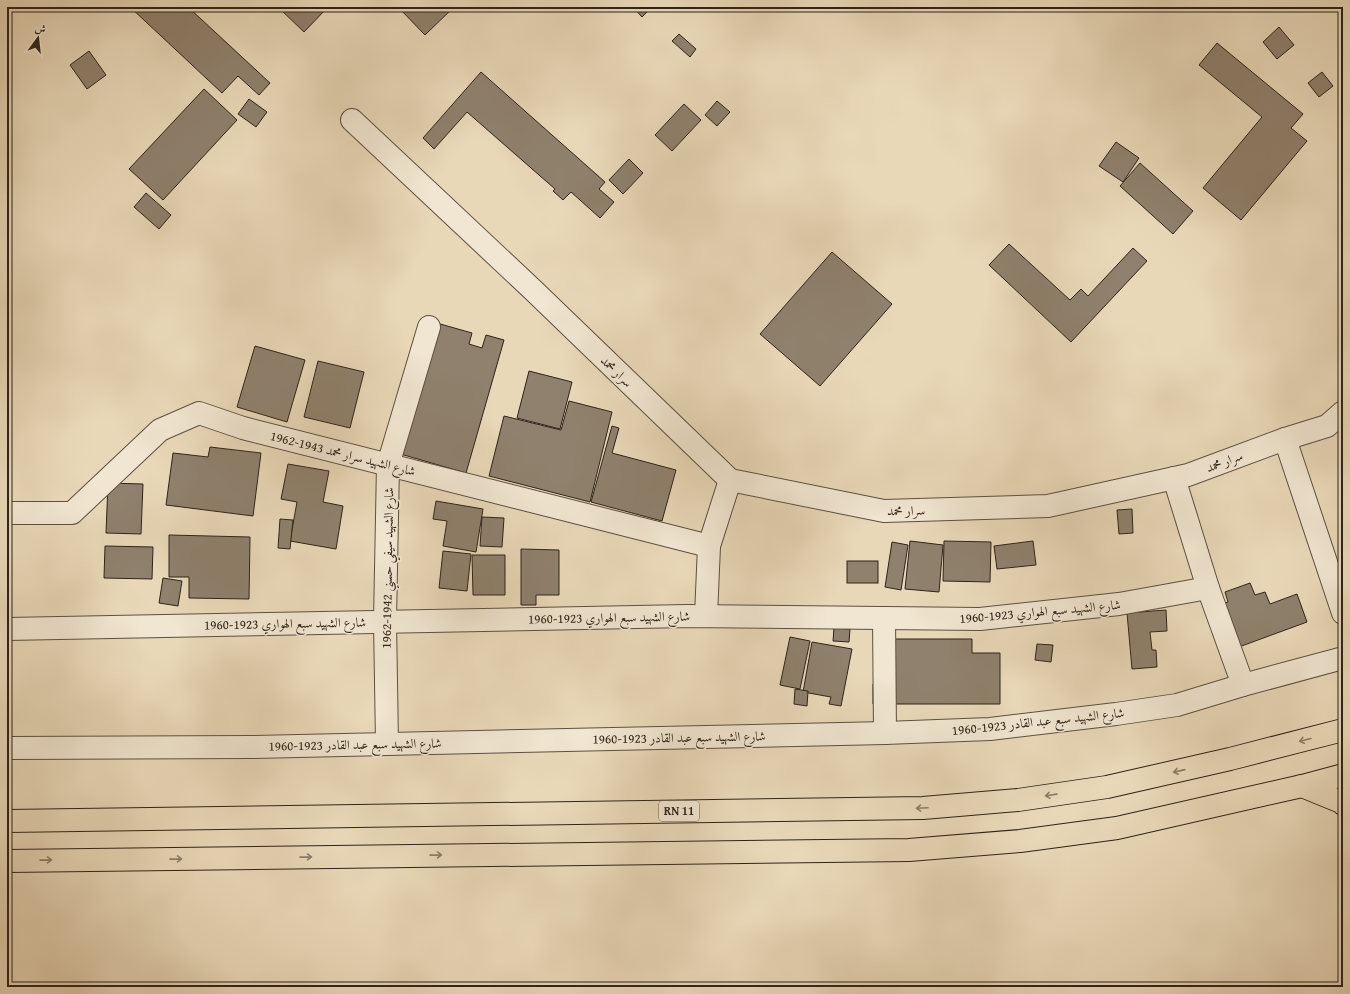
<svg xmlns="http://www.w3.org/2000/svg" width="1350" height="994" font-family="'Gentium Book Plus',Amiri,serif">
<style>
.building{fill:#8f816d;stroke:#2d231b}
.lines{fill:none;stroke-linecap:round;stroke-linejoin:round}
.minor-casing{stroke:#5c5042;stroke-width:24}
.major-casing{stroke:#2d231b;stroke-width:24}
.highway-casing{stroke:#2d231b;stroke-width:24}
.minor{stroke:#f1e6d1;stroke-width:22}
.major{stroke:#e9d8b8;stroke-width:22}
.highway{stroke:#e9d8b8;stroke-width:22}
.oneway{stroke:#8b7e6a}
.labels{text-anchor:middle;stroke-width:3;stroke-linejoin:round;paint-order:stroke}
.shield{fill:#f1e6d1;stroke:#685e52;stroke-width:1}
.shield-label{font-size:12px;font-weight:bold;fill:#2d231b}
.street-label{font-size:13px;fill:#2d231b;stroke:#f1e6d1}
</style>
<rect width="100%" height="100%" fill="#e9d8b8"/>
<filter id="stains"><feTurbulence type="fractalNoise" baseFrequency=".005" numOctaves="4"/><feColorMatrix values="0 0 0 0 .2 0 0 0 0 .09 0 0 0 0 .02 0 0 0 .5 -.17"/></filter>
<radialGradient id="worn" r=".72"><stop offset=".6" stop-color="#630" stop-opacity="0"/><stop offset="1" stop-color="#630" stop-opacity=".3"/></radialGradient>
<g class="building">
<polygon points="130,7 188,7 270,83 259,95 238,76 222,93"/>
<polygon points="278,7 328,7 304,32"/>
<polygon points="398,7 454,7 425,35"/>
<polygon points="633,7 652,7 642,17"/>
<polygon points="1279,27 1294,45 1277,59 1263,42"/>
<polygon points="679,34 696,49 690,57 672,41"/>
<polygon points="1217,43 1303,114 1291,128 1307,141 1241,220 1203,188 1262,117 1199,65"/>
<polygon points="89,51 106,75 87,89 70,65"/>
<polygon points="481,72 605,182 599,189 614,202 600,218 571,192 563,200 553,191 555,189 467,112 434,149 423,138"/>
<polygon points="1322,72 1333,86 1319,97 1308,83"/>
<polygon points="204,89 237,120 163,200 129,169"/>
<polygon points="249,99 267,112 256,127 238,114"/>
<polygon points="717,101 730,112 717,126 705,115"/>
<polygon points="684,104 701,120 672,151 655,135"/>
<polygon points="1116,142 1139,158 1123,182 1099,166"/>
<polygon points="629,159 643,173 623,194 609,180"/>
<polygon points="1140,163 1193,211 1173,234 1120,186"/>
<polygon points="146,193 171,215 159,229 134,207"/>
<polygon points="1009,244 1070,300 1081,289 1088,296 1133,248 1147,261 1071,342 989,265"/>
<polygon points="832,252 892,304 820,386 760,334"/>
<polygon points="426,320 472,333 469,344 482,348 486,335 504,340 466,473 397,453"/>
<polygon points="255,346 305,360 287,422 237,407"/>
<polygon points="318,361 364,372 350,428 304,417"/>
<polygon points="529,371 572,382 560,429 517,418"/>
<polygon points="569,401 612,412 590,502 489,476 504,416 561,430"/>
<polygon points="612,426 619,428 612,453 676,470 662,521 591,502"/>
<polygon points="210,447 261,453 253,516 166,505 173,453 208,457"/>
<polygon points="288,464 329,471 323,502 343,506 336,549 290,541 297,502 281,499"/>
<polygon points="108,483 143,484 141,534 106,533"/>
<polygon points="436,501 483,509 476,552 443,546 447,521 433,519"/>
<polygon points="1132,509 1133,533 1119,534 1117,510"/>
<polygon points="482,517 504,518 502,547 480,546"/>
<polygon points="280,519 293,520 290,549 278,548"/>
<polygon points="169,535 250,537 249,599 189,598 189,577 169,577"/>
<polygon points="910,541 943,545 939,592 905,589"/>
<polygon points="944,541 991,542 990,582 943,581"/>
<polygon points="1033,541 1036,565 997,569 994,546"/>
<polygon points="892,542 908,545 901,590 885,587"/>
<polygon points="105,546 153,547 152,579 104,578"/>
<polygon points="521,549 559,550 559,595 536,595 536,605 521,605"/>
<polygon points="443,551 471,554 467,591 439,588"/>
<polygon points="472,555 505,555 505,595 473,595"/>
<rect x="847" y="561" width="31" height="22"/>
<polygon points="163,578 182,581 178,606 159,603"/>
<polygon points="1250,583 1255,595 1265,592 1270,604 1297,594 1307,622 1228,651 1212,608 1228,602 1225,592"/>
<polygon points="1166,610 1167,631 1150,632 1152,650 1156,650 1157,667 1132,669 1127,613"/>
<polygon points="834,628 850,629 849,642 833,641"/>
<polygon points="790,637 810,641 800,689 780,685"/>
<polygon points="881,639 972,639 972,653 1000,653 1000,704 873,704 873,684 882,684"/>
<polygon points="812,642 852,649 841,706 829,704 831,697 803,692"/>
<polygon points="1037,644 1053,645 1051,662 1035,660"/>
<polygon points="795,689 808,691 807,706 794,704"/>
</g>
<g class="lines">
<g class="minor-casing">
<g id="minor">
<polyline points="352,120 532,289 730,480 884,511 1048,506 1188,475 1285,439 1327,426 1343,412"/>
<polyline points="1285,439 1343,613"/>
<polyline points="1174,478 1208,588 1243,685"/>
<polyline points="7,513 72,513 160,430 199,413 243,428 709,546"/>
<polyline points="706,616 709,546 730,480"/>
<polyline points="884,618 885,733"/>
<polyline points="7,629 687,616 980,619 1119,604 1208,588"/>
<polyline points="387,743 385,621 388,465 429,327"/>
<polyline points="7,748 251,747 885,733 990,729 1116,714 1177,705 1243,685 1343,658"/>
</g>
</g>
<g class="major-casing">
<polyline id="major" points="1302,786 1341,802 1343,804"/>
</g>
<g class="highway-casing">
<g id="highway">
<polyline points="7,821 923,808 1018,800 1107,787 1230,759 1343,730"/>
<polyline points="7,861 909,850 1020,841 1117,828 1302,786 1343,775"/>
</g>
</g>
<use href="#minor" class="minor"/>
<use href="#major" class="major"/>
<use href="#highway" class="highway"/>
</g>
<defs><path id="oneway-shaft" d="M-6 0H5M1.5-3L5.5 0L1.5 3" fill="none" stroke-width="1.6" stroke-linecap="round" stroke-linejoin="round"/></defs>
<g class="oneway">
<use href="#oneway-shaft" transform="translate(1305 740) rotate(166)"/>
<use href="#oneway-shaft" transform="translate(1179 771) rotate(167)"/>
<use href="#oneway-shaft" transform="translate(1051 795) rotate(172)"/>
<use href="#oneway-shaft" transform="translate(922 808) rotate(177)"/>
<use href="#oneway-shaft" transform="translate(436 855) rotate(-1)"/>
<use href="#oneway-shaft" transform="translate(306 857) rotate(-1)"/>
<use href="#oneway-shaft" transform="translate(176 859) rotate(-1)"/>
<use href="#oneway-shaft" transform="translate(46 860) rotate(-1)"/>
</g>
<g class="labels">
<rect class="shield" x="659" y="801" width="40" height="20" rx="3"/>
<g class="shield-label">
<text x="679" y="815">RN 11</text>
</g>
<g class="street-label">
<text transform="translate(617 371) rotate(44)" y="5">سرار محمد</text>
<text transform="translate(343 453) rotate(14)" y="5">شارع الشهيد سرار محمد 1943-1962</text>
<text transform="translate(1224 461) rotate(-21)" y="5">سرار محمد</text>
<text transform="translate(906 510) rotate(-1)" y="5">سرار محمد</text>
<text transform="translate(387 568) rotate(-89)" y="5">شارع الشهيد سيفي حسني 1942-1962</text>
<text transform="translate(1040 611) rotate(-5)" y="5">شارع الشهيد سبع الهواري 1923-1960</text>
<text transform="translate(609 617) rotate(-1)" y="5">شارع الشهيد سبع الهواري 1923-1960</text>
<text transform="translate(285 623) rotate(-1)" y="5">شارع الشهيد سبع الهواري 1923-1960</text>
<text transform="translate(1038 721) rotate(-6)" y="5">شارع الشهيد سبع عبد القادر 1923-1960</text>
<text transform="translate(679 737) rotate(-1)" y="5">شارع الشهيد سبع عبد القادر 1923-1960</text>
<text transform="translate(355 744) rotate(-1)" y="5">شارع الشهيد سبع عبد القادر 1923-1960</text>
</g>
</g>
<rect width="1350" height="994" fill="none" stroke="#e9d8b8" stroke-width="24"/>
<rect x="8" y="8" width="1334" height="978" fill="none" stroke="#2d231b" stroke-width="2"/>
<rect x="12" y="12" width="1326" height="970" fill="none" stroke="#2d231b"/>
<g transform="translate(38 38) rotate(15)" stroke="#f1e6d1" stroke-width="3" paint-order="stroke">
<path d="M0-3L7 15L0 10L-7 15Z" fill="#2d231b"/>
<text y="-6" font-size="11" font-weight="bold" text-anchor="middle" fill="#2d231b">ش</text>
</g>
<rect width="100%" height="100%" filter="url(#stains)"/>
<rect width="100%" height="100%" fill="url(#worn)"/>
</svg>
